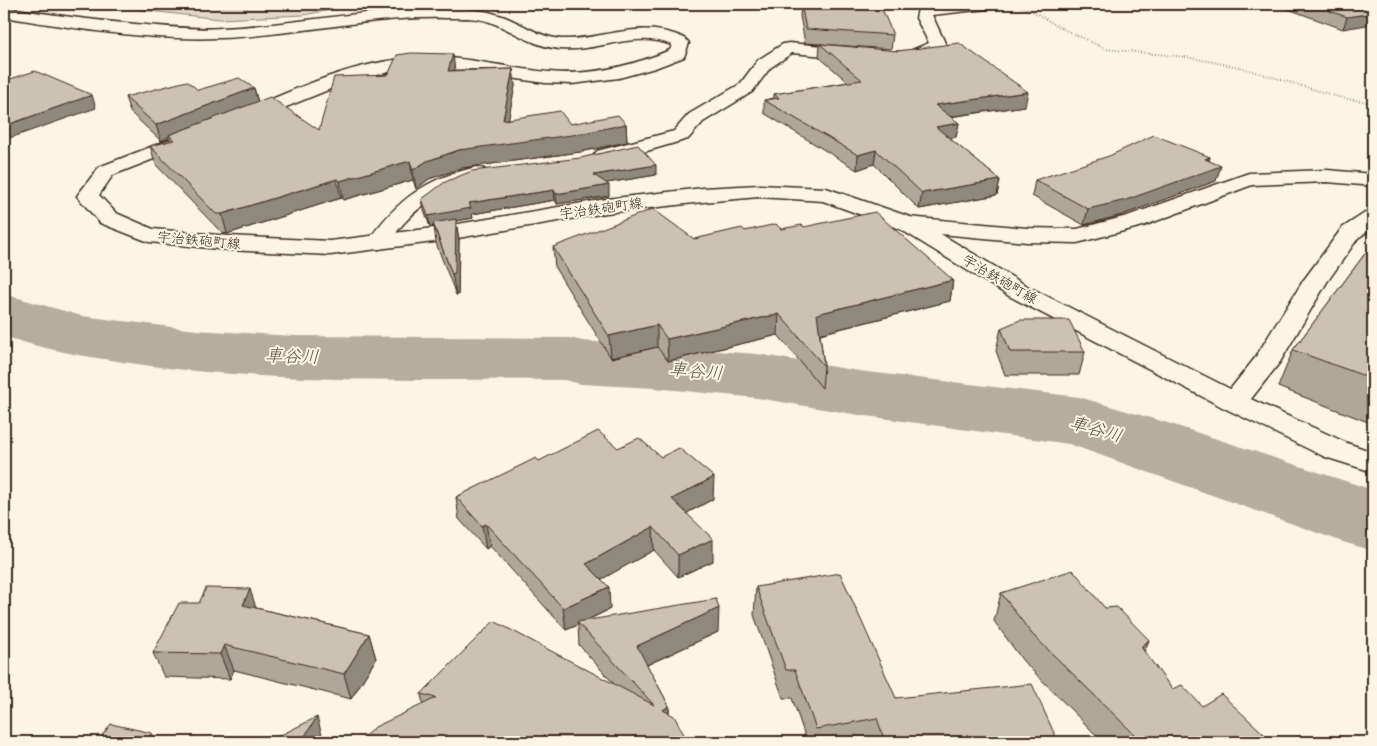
<svg xmlns="http://www.w3.org/2000/svg" width="1377" height="746" font-family="'Patrick Hand','Klee One',sans-serif">
<style>
.green{fill:#e0d8c8;stroke:#8e8173}
.lines{fill:none;stroke-linecap:round;stroke-linejoin:round}
.river{fill:#b7ad9e;fill-rule:evenodd}
.minor-casing{stroke:#3b2a1e;stroke-width:3}
.secondary-casing{stroke:#3b2a1e;stroke-width:3}
.path{stroke:#3b2a1e;stroke-width:2;stroke-dasharray:0.5 2.5;stroke-linecap:butt}
.minor{fill:#fcf5e5;fill-rule:evenodd}
.secondary{fill:#fcf5e5;fill-rule:evenodd}
.wall{fill:#afa79a;stroke:#3b2a1e}
.shaded-wall{fill:#8f887d;stroke:#3b2a1e}
.building{fill:#ccc2b3;stroke:#3b2a1e}
.labels{text-anchor:middle;stroke-width:4;stroke-linejoin:round;paint-order:stroke}
.far-street-label{font-size:14px;fill:#3b2a1e;stroke:#fcf5e5}
.water-label{font-size:18px;font-style:italic;fill:#605144;stroke:#fcf5e5}
</style>
<rect width="100%" height="100%" fill="#fcf5e5"/>
<filter id="ink" filterUnits="userSpaceOnUse"><feTurbulence type="fractalNoise" baseFrequency=".02" numOctaves="2"/><feDisplacementMap in="SourceGraphic" scale="10" xChannelSelector="R" yChannelSelector="G"/><feConvolveMatrix kernelMatrix="1 2 1 2 8 2 1 2 1" color-interpolation-filters="sRGB"/></filter>
<g filter="url(#ink)">
<polygon class="green" points="88,4 365,4 303,15 220,19"/>
<g class="lines">
<path class="river" d="M4 294 82 316 196 330 293 336 570 338 583 341 757 354 859 371 1079 397 1171 424 1373 490V551L1343 542 1069 444 859 415 757 398 654 388 581 384 564 380C424 379 283 384 144 365 97 358 49 352 4 336Z"/>
<g class="minor-casing">
<g id="minor">
<polygon points="943,4 995,4 992,7 987,9 932,15 946,45 944,49 913,61 894,60 891,56 894,52 910,51 929,43 916,18 918,9"/>
<polygon points="789,43 857,49 863,50 866,54 863,58 857,59 792,53 770,68 752,92 703,122 688,139 637,154 604,161 597,159 594,155 597,151 674,131 689,114 740,84 758,60 783,44"/>
<path d="M477 167 484 169 487 173 484 177C455 185 426 199 406 221 398 229 393 238 387 247L379 249 371 247 367 242C397 200 426 178 477 167Z"/>
<polygon points="1327,170 1373,174 1373,186 1327,182 1252,185 1143,226 1077,243 1027,242 908,231 900,229 897,224 900,219 908,217 1027,228 1077,229 1127,216 1249,173"/>
<polygon points="1373,211 1373,228 1358,238 1327,282 1280,362 1244,408 1234,411 1224,408 1220,402 1255,358 1303,281 1342,228 1365,213"/>
</g>
</g>
<g class="secondary-casing">
<g id="secondary">
<path d="M4 7C51 15 99 21 146 25 171 27 196 30 221 28 296 25 369 8 443 8 463 8 483 9 502 16 522 23 541 38 562 39 601 40 638 20 677 35 682 37 686 38 689 43L684 57 655 68 619 78 572 84 545 83 450 69 413 68 392 71 333 88 244 124 237 122 234 118 237 114C293 90 352 62 413 58 460 54 503 68 549 72 591 76 632 66 670 50L672 45C634 30 599 52 560 49 534 47 514 31 490 22 476 17 460 18 445 18 369 16 294 36 219 38 151 41 71 28 4 17Z"/>
<polygon points="187,133 194,135 197,139 194,143 113,175 99,195 116,213 153,229 229,236 330,241 434,228 606,199 703,188 759,185 826,188 916,219 1027,286 1244,396 1347,443 1373,452 1373,472 1325,457 1224,408 1009,296 900,229 823,201 759,197 703,202 606,213 434,242 330,255 229,250 149,242 100,223 77,196 99,167"/>
</g>
</g>
<polyline class="path" points="1016,5 1029,9 1059,27 1106,49 1186,57 1239,67 1342,98 1373,103"/>
<use href="#minor" class="minor"/>
<use href="#secondary" class="secondary"/>
</g>
<g class="wall">
<polygon points="801,4 893,35 891,49 805,43 800,16"/>
<polygon points="1278,4 1373,4 1343,29 1277,5"/>
<polygon points="820,44 1025,106 950,117 959,123 956,137 949,138 1000,180 997,195 919,209 874,164 857,170 764,113 764,100 774,98 774,94 848,82 819,57"/>
<polygon points="513,69 515,86 508,119 570,124 626,124 627,142 580,152 462,168 429,179 416,189 413,180 343,200 341,198 227,234 222,233 156,165 150,146 171,141 169,137 161,141 130,112 125,97 198,90 254,88 258,102 319,130 455,70"/>
<polygon points="1210,157 1209,161 1216,181 1122,215 1084,225 1032,196 1035,180"/>
<polygon points="656,175 606,183 609,196 557,204 555,200 472,214 473,218 456,221 459,240 458,295 456,295 436,243 434,226 430,227 424,210 422,199"/>
<polygon points="804,227 953,280 950,301 820,334 824,366 822,388 778,335 668,361 657,347 611,358 555,268 553,247 694,239 745,231 781,229"/>
<polygon points="1373,243 1373,424 1278,387 1293,350"/>
<polygon points="1001,328 1085,352 1079,375 1005,375 996,351"/>
<polygon points="618,448 661,457 713,499 687,513 713,561 678,577 654,550 601,579 610,609 586,621 718,632 647,665 669,706 669,713 423,704 421,694 614,684 579,645 578,625 566,630 490,546 486,549 459,519 456,497 539,461"/>
<polygon points="756,587 896,698 1058,742 807,742 792,698 783,698 754,615"/>
<polygon points="1001,593 1105,608 1149,640 1144,652 1172,689 1202,706 1264,734 1260,742 1103,742 1023,661 994,621"/>
<polygon points="256,608 369,634 376,659 351,699 234,670 230,679 164,677 153,653"/>
</g>
<g class="shaded-wall">
<polygon points="1373,13 1373,24 1343,29 1347,17"/>
<polygon points="453,54 455,71 448,71"/>
<polygon points="513,69 515,86 505,137 503,120"/>
<polygon points="254,88 258,103 169,135 169,137 161,141 156,125"/>
<polygon points="1028,92 1025,106 933,119 935,105"/>
<polygon points="92,95 96,108 4,140 4,126"/>
<polygon points="959,123 956,137 934,141 936,127"/>
<polygon points="626,124 627,142 580,152 462,168 429,179 416,189 413,170 427,161 459,150"/>
<polygon points="876,150 874,164 857,170 858,155"/>
<polygon points="1210,157 1206,171 1221,166 1216,181 1122,215 1084,225 1088,209"/>
<polygon points="410,161 413,180 343,200 340,181"/>
<polygon points="656,165 656,175 595,185 594,175"/>
<polygon points="337,179 341,198 227,234 222,214"/>
<polygon points="1000,180 997,195 919,209 922,193"/>
<polygon points="609,185 609,196 557,204 556,194"/>
<polygon points="554,190 555,200 472,214 473,218 456,221 459,240 458,295 456,295 452,274 433,223 434,226 430,227 428,216 469,203"/>
<polygon points="953,280 950,301 815,335 817,314"/>
<polygon points="779,314 778,335 668,361 667,339"/>
<polygon points="657,325 657,347 611,358 609,336"/>
<polygon points="714,477 713,499 672,521 672,499"/>
<polygon points="486,524 490,546 486,549 482,526"/>
<polygon points="653,527 654,550 588,587 586,564"/>
<polygon points="713,539 713,561 678,577 678,555"/>
<polygon points="609,587 610,609 579,624 577,622 578,625 566,630 563,608"/>
<polygon points="250,589 258,614 243,605"/>
<polygon points="719,608 718,632 638,669 637,646"/>
<polygon points="369,634 376,659 351,699 344,674"/>
<polygon points="1149,640 1138,668 1141,647"/>
<polygon points="224,645 234,670 230,679 220,654"/>
<polygon points="669,706 669,729 663,710"/>
<polygon points="317,717 324,742 301,742"/>
<polygon points="152,733 156,742 145,742"/>
<polygon points="1264,734 1260,742 1247,742"/>
</g>
<g class="building">
<polygon points="801,4 880,4 893,35 806,29"/>
<polygon points="1310,4 1373,4 1373,13 1347,17"/>
<polygon points="959,43 1028,92 935,105 959,123 936,127 1000,180 922,193 876,150 858,155 764,100 779,98 774,94 862,80 820,44 898,51"/>
<polygon points="411,53 453,54 448,71 513,69 503,120 560,111 570,124 618,115 626,124 579,134 459,150 427,161 413,170 410,161 340,181 337,179 222,214 216,214 150,146 174,140 169,135 270,97 319,130 334,77 388,75 397,55"/>
<polygon points="35,71 92,95 4,126 4,81"/>
<polygon points="239,78 254,88 156,125 125,97 187,81 198,90"/>
<polygon points="1154,135 1210,157 1205,159 1221,166 1126,200 1088,209 1035,180 1109,156"/>
<polygon points="638,145 656,165 594,175 609,185 556,194 554,190 469,203 471,208 428,216 422,199 445,182 472,171 580,158"/>
<polygon points="653,209 694,239 742,228 745,231 776,224 781,229 802,225 804,227 875,212 953,280 817,314 824,366 779,314 667,339 657,325 609,336 553,247"/>
<polygon points="456,219 455,273 452,274 433,223"/>
<polygon points="1373,243 1373,379 1293,350"/>
<polygon points="1020,320 1069,320 1085,352 1010,352 1001,328"/>
<polygon points="598,431 618,448 639,438 661,457 679,448 714,477 672,499 713,539 678,555 653,527 586,564 609,587 563,608 486,524 482,526 456,497 536,458 539,461"/>
<polygon points="1073,570 1105,608 1117,607 1149,640 1141,647 1172,689 1182,685 1202,706 1221,694 1264,734 1247,742 1122,742 1136,736 1031,633 1001,593"/>
<polygon points="840,573 896,698 1032,684 1058,742 885,742 877,718 816,729 795,670 786,670 756,587"/>
<polygon points="206,588 250,589 243,605 369,634 344,674 224,645 220,654 153,653 179,603 199,603"/>
<polygon points="716,599 719,608 637,646 669,706 663,710 674,716 688,742 358,742 375,727 436,698 421,694 494,621 654,705 577,622"/>
<polygon points="317,717 301,742 267,742"/>
<polygon points="111,724 152,733 145,742 97,742"/>
</g>
</g>
<g class="labels">
<g class="far-street-label">
<text transform="translate(601 208) rotate(-8)" y="5">宇治鉄砲町線</text>
<text transform="translate(199 240) rotate(5)" y="5">宇治鉄砲町線</text>
<text transform="translate(1000 279) rotate(30)" y="5">宇治鉄砲町線</text>
</g>
<g class="water-label">
<text transform="translate(292 356) rotate(2)" y="6">車谷川</text>
<text transform="translate(696 371) rotate(5)" y="6">車谷川</text>
<text transform="translate(1096 429) rotate(16)" y="6">車谷川</text>
</g>
</g>
<rect width="1377" height="746" fill="none" stroke="#fcf5e5" stroke-width="20"/>
<rect x="10" y="10" width="1357" height="726" fill="none" stroke="#3b2a1e" stroke-width="2" filter="url(#ink)"/>
</svg>
